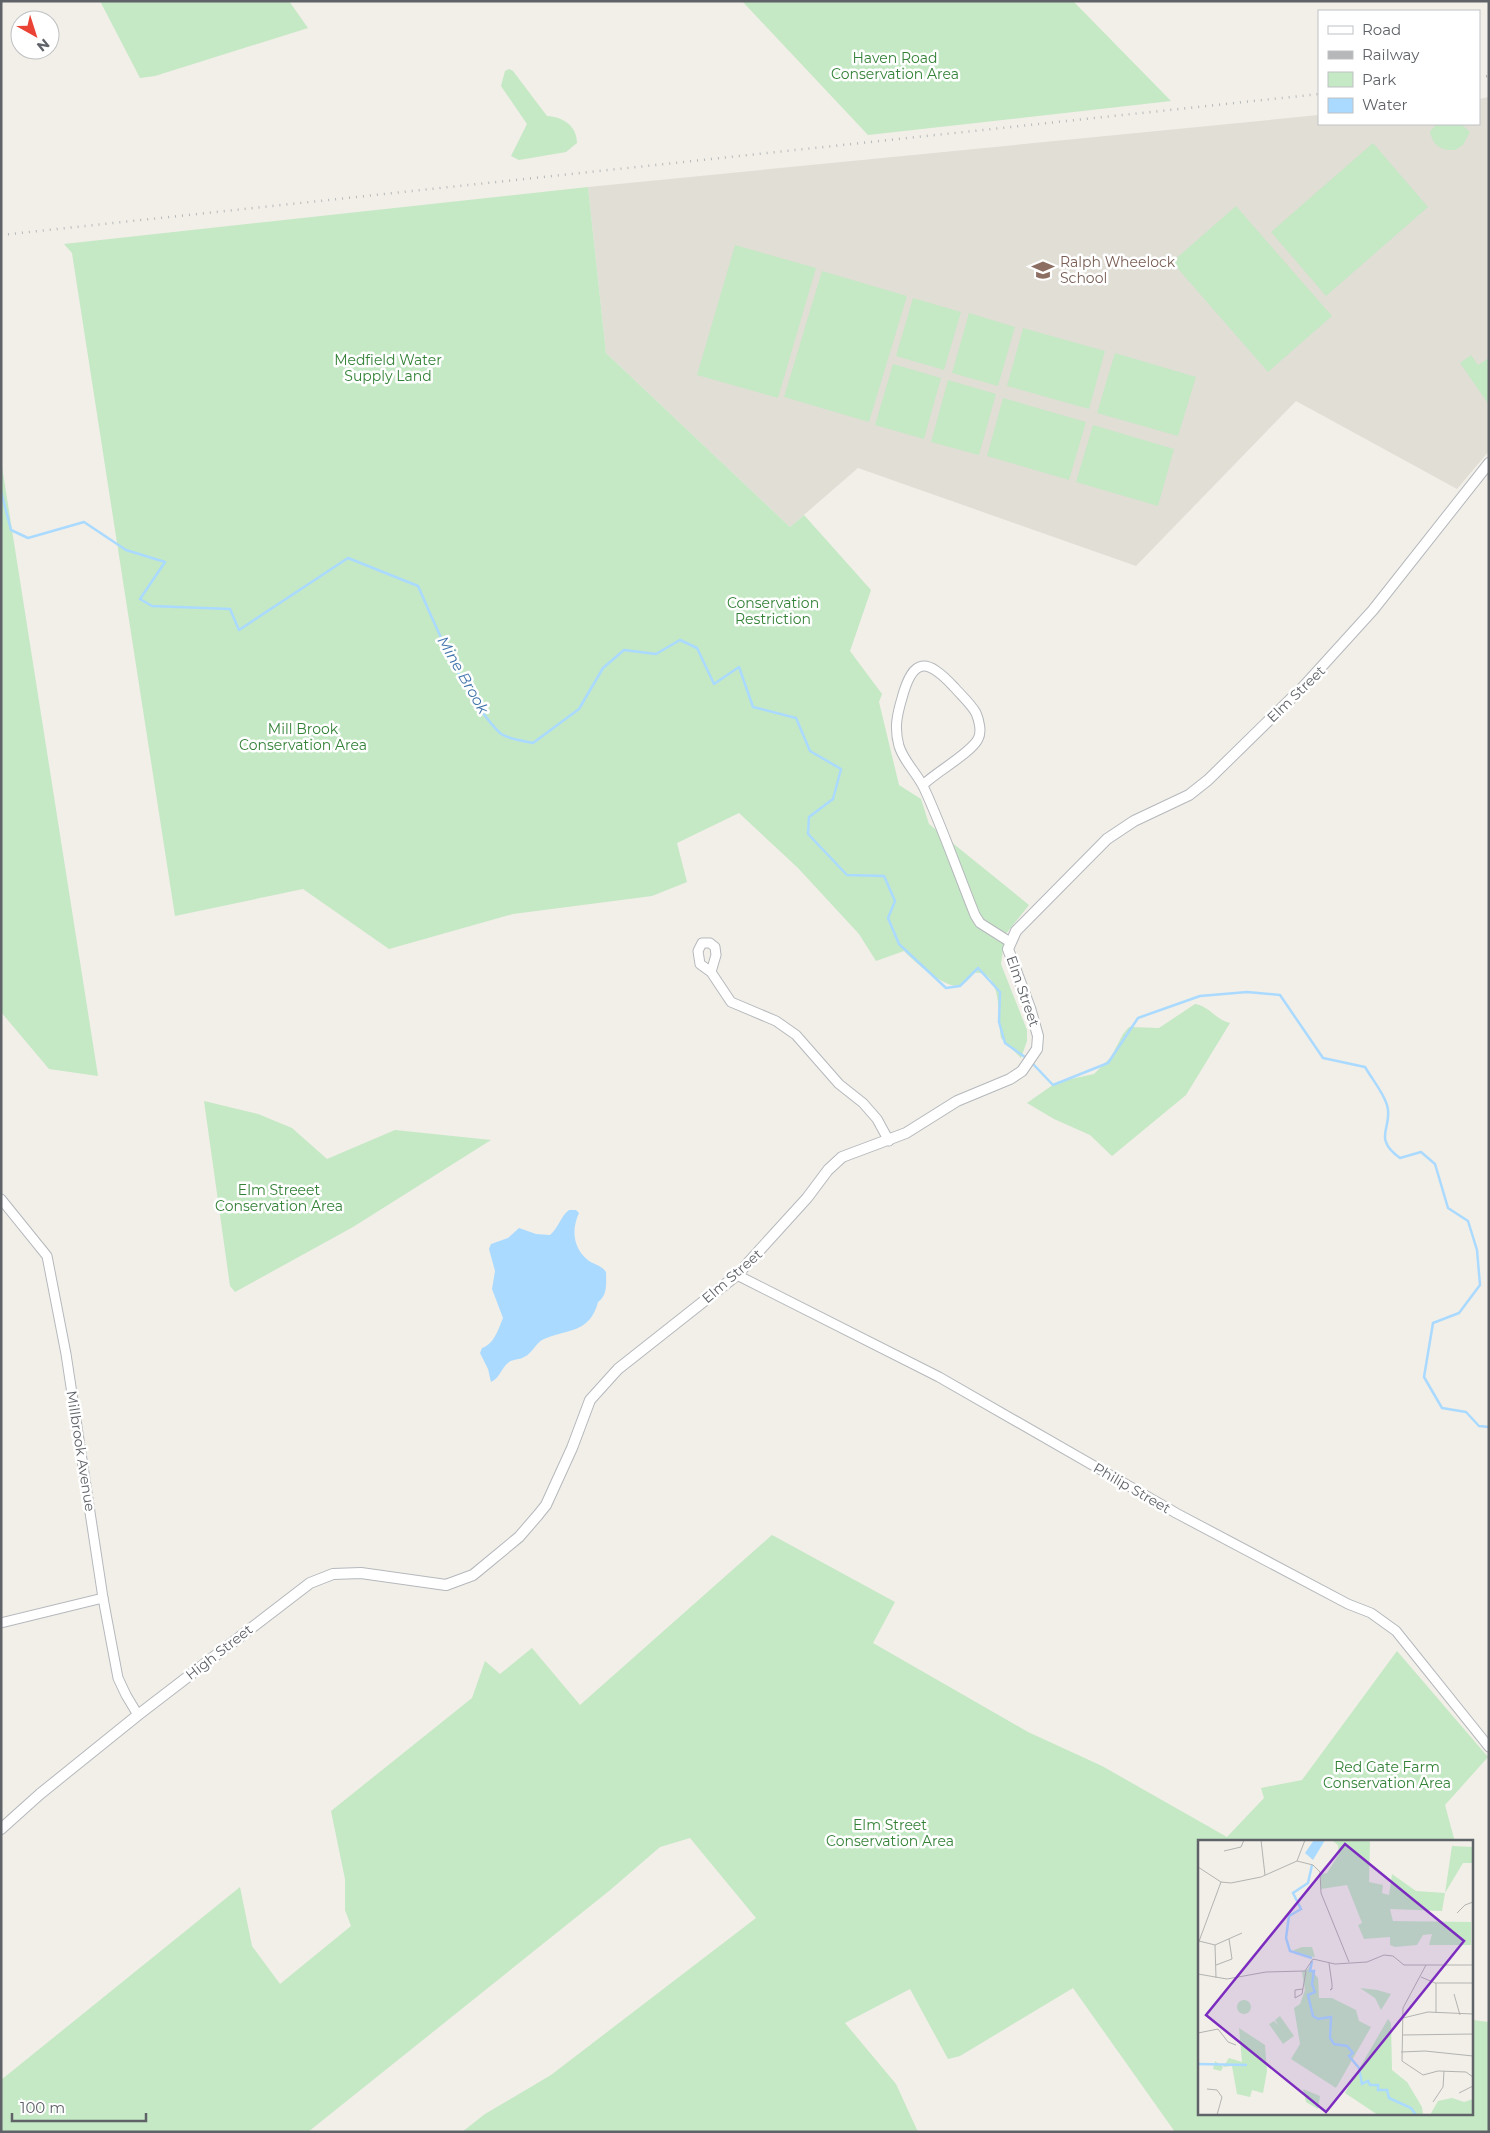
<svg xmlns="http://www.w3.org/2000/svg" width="1490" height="2133" font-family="Montserrat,sans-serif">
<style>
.education{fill:#e1ded6}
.green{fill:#c5e8c5}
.water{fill:#aadaff}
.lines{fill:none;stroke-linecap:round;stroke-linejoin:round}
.stream{stroke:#aadaff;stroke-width:2.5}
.minor-casing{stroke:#b5b8bc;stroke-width:11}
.tertiary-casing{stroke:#b5b8bc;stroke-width:12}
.minor{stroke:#fff;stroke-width:9}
.tertiary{stroke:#fff;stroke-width:10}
.rail{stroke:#b6b7b8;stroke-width:2.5;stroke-dasharray:1 6;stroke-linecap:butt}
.labels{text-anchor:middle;stroke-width:5;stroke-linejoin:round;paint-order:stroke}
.park-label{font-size:14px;fill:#348238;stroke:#fff}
.education-label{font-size:14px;fill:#785e54;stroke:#fff;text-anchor:start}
.street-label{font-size:14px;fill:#5f6368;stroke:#fff}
.water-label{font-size:15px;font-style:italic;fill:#4174aa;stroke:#fff}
.inset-river{fill:none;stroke:#aadaff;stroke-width:2.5}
.inset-road{fill:none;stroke:#b3b3b1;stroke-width:1}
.view{fill:#7b2cbf;fill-opacity:0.15;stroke:#7b2cbf;stroke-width:2.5}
.inset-edge{fill:none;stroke:#5f6368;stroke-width:2.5}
</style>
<rect width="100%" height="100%" fill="#f1efe8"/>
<polygon class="education" points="1489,97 1489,451 1457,489 1296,401 1136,566 858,468 790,527 606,353 588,187 1319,115 1319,124 1479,124 1479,99"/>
<g class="green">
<polygon points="100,1 289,1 308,28 155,76 140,78"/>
<polygon points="742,1 1073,1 1171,101 868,135"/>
<path d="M509 69 513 71 547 116C562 117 577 125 577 143L566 152 519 160 511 156 527 124 501 86 505 71Z"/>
<path d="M1437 124H1461L1470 132 1463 145 1455 150C1441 151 1432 145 1430 131Z"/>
<polygon points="1373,143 1428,207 1326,296 1271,232"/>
<path d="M588 187 606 353 790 527 804 515 871 590 850 651 882 694 879 702 899 785 921 799 929 824 1029 905 1005 935 1001 964 1027 1030V1041L1021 1058 1001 1038C997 1019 1004 970 974 973 970 978 965 985 958 986 944 987 913 961 904 951L876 961 859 934 798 868 739 813 677 843 687 882 652 896 513 914 389 949 303 889 175 916 72 253 64 244Z"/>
<polygon points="1236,206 1332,316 1268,372 1172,262"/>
<polygon points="735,245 816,268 778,398 697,375"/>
<polygon points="822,271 907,296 869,422 784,397"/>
<polygon points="913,298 961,312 944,370 896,356"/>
<polygon points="969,313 1015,327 998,386 952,373"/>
<polygon points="1023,328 1105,351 1089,409 1007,386"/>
<polygon points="1115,353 1196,377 1178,436 1097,413"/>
<polygon points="1471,355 1478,365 1489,358 1489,405 1460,363"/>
<polygon points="893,364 941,378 924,439 875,425"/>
<polygon points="948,380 996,394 979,455 931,442"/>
<polygon points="1003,398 1086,422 1069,480 987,456"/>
<polygon points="1093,425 1174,449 1158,506 1076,482"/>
<polygon points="1,460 98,1076 49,1069 1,1012"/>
<path d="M1195 1004C1209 1006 1216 1020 1230 1023L1186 1095 1112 1156 1090 1135 1054 1119 1027 1103 1057 1082 1094 1074 1111 1057 1123 1034 1129 1027 1159 1028Z"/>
<polygon points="204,1101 258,1114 292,1128 327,1159 395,1130 491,1140 353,1227 235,1292 230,1286"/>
<polygon points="772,1535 895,1602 873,1643 1028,1732 1102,1766 1227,1837 1264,1798 1261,1788 1302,1780 1397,1651 1488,1757 1445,1805 1455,1842 1199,1842 1199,2114 1471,2114 1471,2002 1473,2020 1489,2022 1489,2132 1175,2132 1073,1988 960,2056 948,2059 910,1989 845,2023 896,2084 918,2132 462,2132 485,2114 551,2075 756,1918 690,1838 660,1847 609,1891 308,2132 1,2132 1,2080 240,1887 252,1946 280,1984 351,1926 345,1910 345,1879 331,1811 472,1698 485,1661 500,1674 532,1648 580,1705"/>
</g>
<path class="water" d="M569 1210H576L579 1213C571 1230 573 1249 589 1261 596 1265 602 1266 606 1272 606 1283 608 1295 598 1302 590 1333 568 1329 544 1339 536 1342 532 1354 524 1357 519 1360 513 1359 509 1362 501 1368 500 1378 491 1382L488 1369 480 1353 482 1348C494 1344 498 1330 503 1318L492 1289 495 1271 489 1249 491 1244 508 1238 519 1228 536 1234 550 1235C559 1227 560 1217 569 1210Z"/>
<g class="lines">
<g class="stream">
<path d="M1 491 11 530 28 538 84 522 126 550 165 562 140 599 152 606 230 609 239 630 348 558 418 586C437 629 466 700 500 733 507 739 524 741 533 743L579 709 603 668 624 650 656 654 680 640 697 648 714 684 739 667 753 707 796 718 810 751 841 769 833 799 809 817 808 834 847 875 884 876 895 901 888 918 899 944 946 988 960 986 978 968 1000 992 999 1022 1005 1043 1025 1057"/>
<path d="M1033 1064 1053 1085 1108 1063 1138 1018 1200 996 1247 992 1280 995 1323 1058 1365 1067C1372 1079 1383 1092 1387 1105 1394 1127 1371 1137 1400 1158L1421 1152 1435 1164 1448 1208 1468 1221 1477 1250 1480 1285 1459 1313 1433 1323 1424 1377 1442 1408 1466 1412 1479 1426 1489 1427"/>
</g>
<g class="minor-casing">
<g id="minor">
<path d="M923 785C936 772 971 753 978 739 982 732 979 720 976 713 971 704 961 695 954 687 927 658 913 657 902 698 897 715 894 728 899 746 904 762 917 773 924 788 943 829 958 873 975 915L980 923 1010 942"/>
<polyline points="711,972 716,955 715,947 710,943 702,943 698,951 700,964 711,972 731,1002 776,1021 796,1035 839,1084 863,1103 877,1119 889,1141"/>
<polyline points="1,1199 47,1256 66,1354 103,1598 118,1678 126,1695 138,1715"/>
<polyline points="737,1275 939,1377 1176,1513 1348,1604 1371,1613 1396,1631 1489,1747"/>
<polyline points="1,1623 103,1598"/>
</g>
</g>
<g class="tertiary-casing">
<polyline id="tertiary" points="1,1829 40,1794 138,1715 310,1583 333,1574 361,1573 446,1585 473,1575 519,1537 538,1515 546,1505 572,1448 590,1400 618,1369 737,1275 807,1198 828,1170 842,1157 906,1133 957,1101 1010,1079 1022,1071 1037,1049 1038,1036 1030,1008 1008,949 1016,931 1107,839 1134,821 1189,795 1208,780 1304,686 1373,610 1489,463"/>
</g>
<use href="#minor" class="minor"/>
<use href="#tertiary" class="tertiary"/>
<g class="rail">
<polyline points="1479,77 1489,76"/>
<polyline points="1,235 1319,94"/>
</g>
</g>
<defs>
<g id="school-bare" transform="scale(1.725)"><path d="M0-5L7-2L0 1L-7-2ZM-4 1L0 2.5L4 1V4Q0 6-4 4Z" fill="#8d6e63" stroke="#fff" stroke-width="2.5" paint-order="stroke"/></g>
</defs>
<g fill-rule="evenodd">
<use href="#school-bare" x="1043" y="270"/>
</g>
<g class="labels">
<g class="park-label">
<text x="895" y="63">Haven Road<tspan x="895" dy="16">Conservation Area</tspan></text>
<text x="388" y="365">Medfield Water<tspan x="388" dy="16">Supply Land</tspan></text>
<text x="773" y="608">Conservation<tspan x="773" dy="16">Restriction</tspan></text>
<text x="303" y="734">Mill Brook<tspan x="303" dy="16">Conservation Area</tspan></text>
<text x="279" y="1195">Elm Streeet<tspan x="279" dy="16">Conservation Area</tspan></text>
<text x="1387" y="1772">Red Gate Farm<tspan x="1387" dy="16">Conservation Area</tspan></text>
<text x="890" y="1830">Elm Street<tspan x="890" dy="16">Conservation Area</tspan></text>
</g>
<g class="education-label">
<text x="1060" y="267">Ralph Wheelock<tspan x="1060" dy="16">School</tspan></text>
</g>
<g class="street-label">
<text transform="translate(1296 694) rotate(-44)" y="5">Elm Street</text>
<text transform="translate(1023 991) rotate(71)" y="5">Elm Street</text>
<text transform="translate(732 1276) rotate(-41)" y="5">Elm Street</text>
<text transform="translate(81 1451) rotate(81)" y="5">Millbrook Avenue</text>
<text transform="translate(1132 1488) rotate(30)" y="5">Philip Street</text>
<text transform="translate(219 1652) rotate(-38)" y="5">High Street</text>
</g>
<g class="water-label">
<text transform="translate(463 675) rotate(60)" y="5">Mine Brook</text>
</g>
</g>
<g transform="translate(1198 1840)">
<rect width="275" height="275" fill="#f1efe8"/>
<path d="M172 0 171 42 185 45 184 53 191 55 194 34 218 51 247 53 254 6 275 7V23H265L247 53 244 71 192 69 195 81 273 82V105H231L234 94 225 95 219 105 197 107 192 105V97L166 99 160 85 164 83 149 45 123 49V34L129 33 141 14 140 5 135 1ZM104 107H114L117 117 97 114 96 110ZM115 121 112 129 120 138 121 158H134L158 170 161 181 173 187 138 248 93 219 102 204 96 168 102 164 107 150 104 132 110 129ZM162 148 179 150 193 154 183 170 177 158ZM39 167a7 7 0 1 1 14 0a7 7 0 1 1-14 0ZM82 176 96 196 85 204 71 184 76 181 80 185 77 180ZM190 179 193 183 194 230 209 242 224 267 225 275H180L147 253ZM41 188 67 205 69 231 65 253 54 250 52 257 39 254 34 226 25 227 23 231 15 229 17 221 25 227 31 218 44 222ZM105 249 122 256 120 269 108 262ZM254 258 266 262 275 259V275H232L240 261Z" fill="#c5e8c5"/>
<path d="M116 0H127L115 20 107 13Z" fill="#aadaff"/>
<path class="inset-river" d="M114 25 110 43 95 53 103 69 91 76 88 98 92 111 114 118M114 121 112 131H116L114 144 117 152 110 155 115 176 120 179 133 177 132 198 136 204 149 206 155 213 151 216 161 228 164 244 170 241 172 245H180V250H189L191 258 213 268 218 275M0 224 49 225"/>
<path class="inset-road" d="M63 0 67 35M26 11 43 7 46 0M99 21 107 0M0 27 23 42 33 43 63 37 99 21 115 25 122 32 123 53 151 122M259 73 267 65 275 62M1 101 17 105 44 93M0 104 23 42M0 105V122M17 105 18 138M131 123 134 144V149L132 150 134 148M18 125 34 119 31 99M228 125 205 168 204 221 225 235 240 231 268 232 275 237M0 134 29 139 68 132 107 131 115 119 137 124 169 122 186 115 195 116 206 125H275M223 137 237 143H275M105 149 97 150V158L104 154 108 131M256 154 262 175M238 173V143M205 178 230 172 275 174M0 193 20 189 30 202 38 205M204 195 275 194M203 212 227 211 275 216M9 249 19 250 24 257 19 275M261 253 275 246M235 262 245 247 246 231"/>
<path class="view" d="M147 4 266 101 128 272 8 175Z"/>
<rect width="275" height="275" class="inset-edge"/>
</g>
<rect width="1490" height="2133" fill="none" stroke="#5f6368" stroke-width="5"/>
<rect x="1318" y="10" width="162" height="115" fill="#ffffff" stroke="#bfc1c3"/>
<rect x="1328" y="26" width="25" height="8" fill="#ffffff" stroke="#bfc1c3"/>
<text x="1362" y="35" font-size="15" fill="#5f6368">Road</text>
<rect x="1328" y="51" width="25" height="8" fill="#b6b7b8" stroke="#bfc1c3"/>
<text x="1362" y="60" font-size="15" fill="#5f6368">Railway</text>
<rect x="1328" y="72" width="25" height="15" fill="#c5e8c5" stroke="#bfc1c3"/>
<text x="1362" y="85" font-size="15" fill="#5f6368">Park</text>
<rect x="1328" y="98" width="25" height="15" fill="#aadaff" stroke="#bfc1c3"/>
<text x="1362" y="110" font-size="15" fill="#5f6368">Water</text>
<g transform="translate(35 35) rotate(141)"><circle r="24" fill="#ffffff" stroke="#bfc1c3"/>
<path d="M0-4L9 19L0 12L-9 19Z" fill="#ea4335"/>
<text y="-8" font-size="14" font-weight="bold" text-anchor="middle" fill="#5f6368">N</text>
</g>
<path d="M12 2113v8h134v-8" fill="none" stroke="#5f6368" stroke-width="2.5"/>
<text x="20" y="2113" font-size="15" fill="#5f6368" stroke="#ffffff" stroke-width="4" paint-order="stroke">100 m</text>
</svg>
